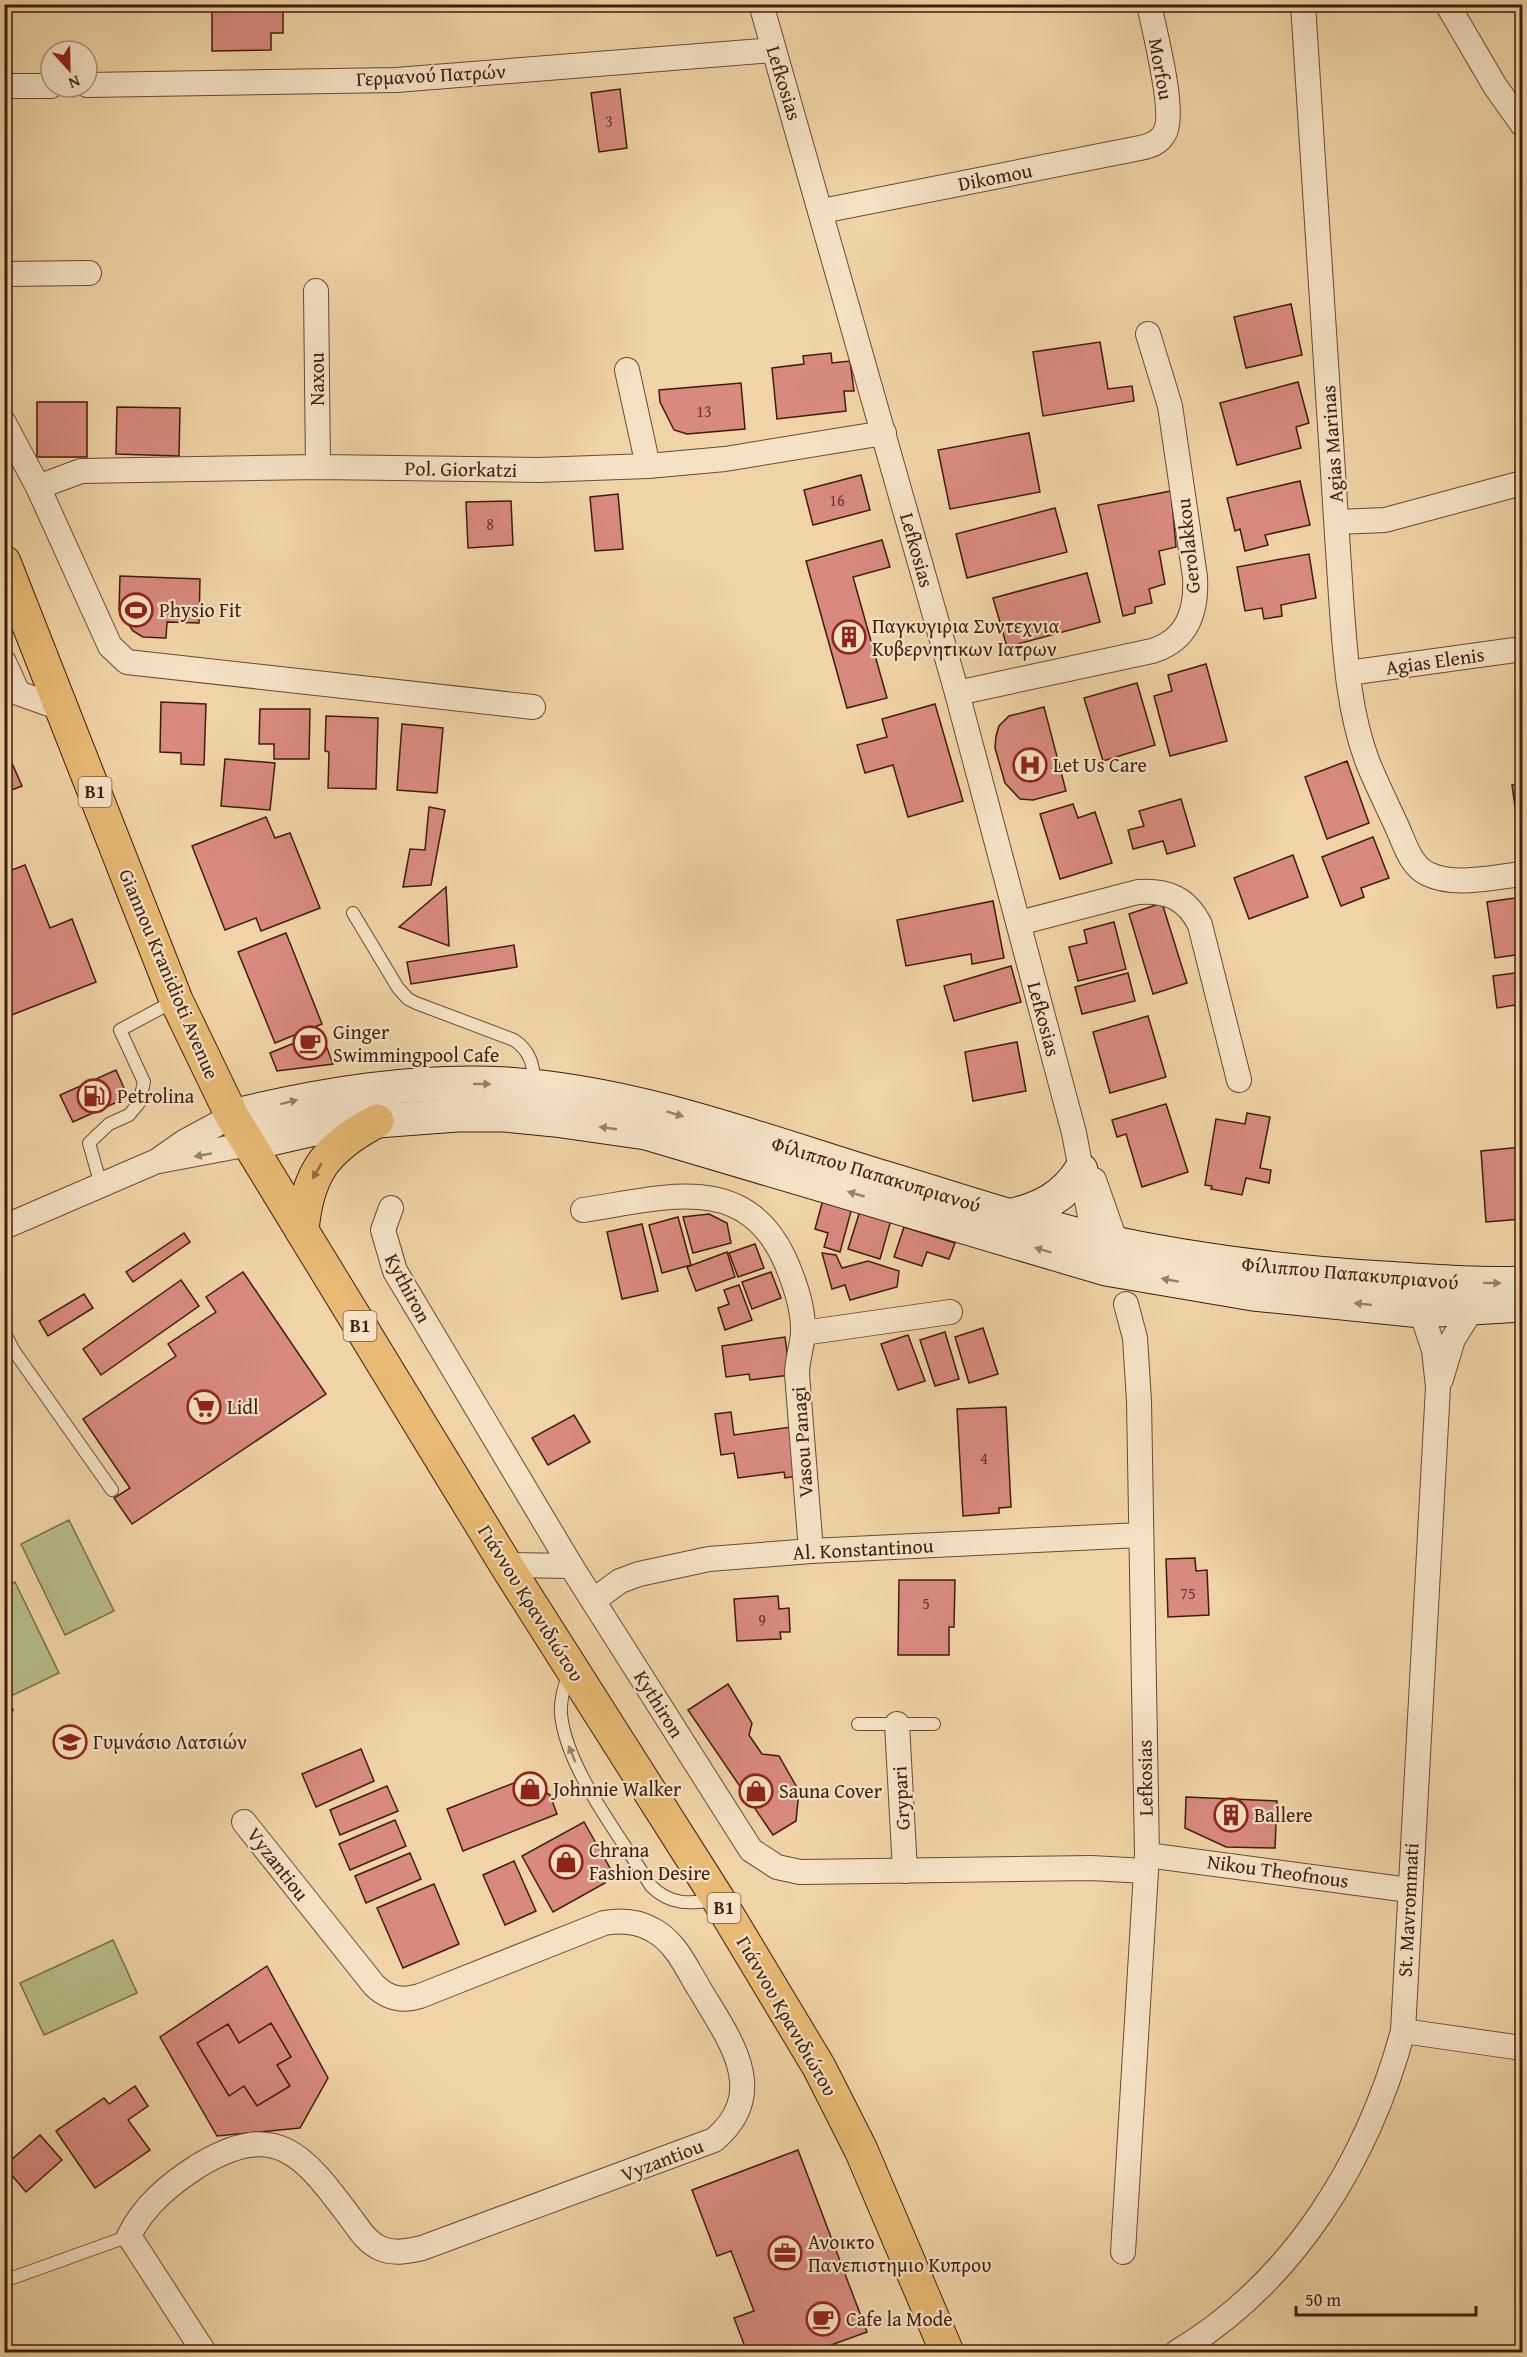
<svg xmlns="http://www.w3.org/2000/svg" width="1527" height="2357" font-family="'Gentium Book Plus',serif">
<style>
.green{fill:#b6bd89;stroke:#7a6d4b;stroke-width:1.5}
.building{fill:#d98a7f;stroke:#3e1d0d;stroke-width:1.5}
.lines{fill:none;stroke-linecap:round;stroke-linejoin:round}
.service-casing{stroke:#6a4a33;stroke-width:14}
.minor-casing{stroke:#6a4a33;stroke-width:26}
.secondary-casing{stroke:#3e1d0d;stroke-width:35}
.primary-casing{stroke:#3e1d0d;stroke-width:35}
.service{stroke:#f5e2c5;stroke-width:12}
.minor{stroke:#f5e2c5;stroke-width:24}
.secondary{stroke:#f5e2c5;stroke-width:33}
.primary{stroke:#e8ba73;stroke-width:33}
.oneway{fill:#9a8069}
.oneway2{fill:#936c40}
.labels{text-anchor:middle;stroke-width:4.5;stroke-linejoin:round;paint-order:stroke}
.number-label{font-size:16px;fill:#65382a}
.shield{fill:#f5e2c5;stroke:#755844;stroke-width:1.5}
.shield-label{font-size:18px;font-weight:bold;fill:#3e1d0d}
.street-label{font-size:20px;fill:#3e1d0d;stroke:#f5e2c5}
.poi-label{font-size:20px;fill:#3e1d0d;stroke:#f5e2c5;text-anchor:start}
</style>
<rect width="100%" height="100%" fill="#f0d3a6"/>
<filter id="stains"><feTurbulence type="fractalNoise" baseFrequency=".00333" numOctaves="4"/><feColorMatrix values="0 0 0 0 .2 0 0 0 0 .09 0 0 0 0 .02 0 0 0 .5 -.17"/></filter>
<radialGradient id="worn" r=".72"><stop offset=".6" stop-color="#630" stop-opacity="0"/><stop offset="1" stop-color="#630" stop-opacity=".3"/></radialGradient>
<g class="green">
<polygon points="69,1520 114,1611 65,1635 21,1544"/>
<polygon points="15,1582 59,1673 11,1696 5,1683 4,1587"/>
<polygon points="113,1940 137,1993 44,2035 20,1983"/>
</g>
<g class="building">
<polygon points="212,4 283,4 283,33 271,33 271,50 212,51"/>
<polygon points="620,89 627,148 599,152 591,93"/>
<polygon points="1291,304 1302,355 1246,368 1234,317"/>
<polygon points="1100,342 1108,389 1132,386 1134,401 1043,416 1033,352"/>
<polygon points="831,353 832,363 850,361 854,391 844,391 846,411 777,419 772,368 804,364 803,356"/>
<polygon points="1298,382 1309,423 1296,427 1301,448 1237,465 1220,403"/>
<polygon points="741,383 745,429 687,434 674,430 660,402 659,390"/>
<rect x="37" y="402" width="50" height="55"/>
<polygon points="117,407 180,408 179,456 116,454"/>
<polygon points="1029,433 1040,492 950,509 938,450"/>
<polygon points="861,475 870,510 813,525 804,490"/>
<polygon points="1300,481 1310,525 1265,535 1268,545 1245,551 1240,529 1235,531 1227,498"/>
<polygon points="1171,491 1176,547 1159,551 1165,584 1149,589 1152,603 1135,607 1135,613 1123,616 1098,505"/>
<polygon points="618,494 623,549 595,551 590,497"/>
<polygon points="511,501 513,545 468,548 466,502"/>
<polygon points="1055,508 1067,552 967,578 956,534"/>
<polygon points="882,540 890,567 853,577 887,698 847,708 806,561"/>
<polygon points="1309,554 1316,598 1281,605 1282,616 1264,619 1262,608 1245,611 1237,567"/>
<polygon points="1087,573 1100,622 1007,647 993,598"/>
<polygon points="120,576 200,579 199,623 167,622 166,638 143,637 133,631 119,610"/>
<polygon points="1206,664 1227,741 1170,756 1154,696 1172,691 1168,675"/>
<polygon points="1137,683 1155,745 1103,761 1084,698"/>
<polygon points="161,702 206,704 204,765 181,764 181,753 160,752"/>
<polygon points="935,704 963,801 908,817 893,765 865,773 857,745 887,737 882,719"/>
<polygon points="1044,707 1066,791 1033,800 1020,799 1005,783 995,748 996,736 999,726 1009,716"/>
<polygon points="260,709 310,709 309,759 274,759 274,744 259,744"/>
<polygon points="326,716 378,718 376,789 328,788 329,752 325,751"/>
<polygon points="402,724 443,728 437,793 397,790"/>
<polygon points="4,745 22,786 4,793"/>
<polygon points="225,759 275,763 270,810 221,806"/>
<polygon points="1347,761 1369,823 1327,839 1305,777"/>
<polygon points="1522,784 1522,842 1520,843 1512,785"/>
<polygon points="1181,799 1195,846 1167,854 1163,841 1133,849 1128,830 1144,826 1139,811"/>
<polygon points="1073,804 1078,818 1095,812 1112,863 1060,879 1040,814"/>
<polygon points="429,807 445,810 431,885 403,887 410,849 425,850"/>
<polygon points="266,817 275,838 290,833 320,908 261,931 256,918 225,930 192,846"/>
<polygon points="1373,837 1389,878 1361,888 1364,897 1341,906 1322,857"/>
<polygon points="1293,855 1308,897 1249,919 1234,878"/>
<polygon points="25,865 50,928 72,919 96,982 4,1018 4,873"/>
<polygon points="446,887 449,946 399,927"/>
<polygon points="1522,897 1522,954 1495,958 1487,902"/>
<polygon points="993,901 1004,958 972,964 971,954 906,966 897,920"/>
<polygon points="1162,903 1187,983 1153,994 1129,914"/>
<polygon points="1114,922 1126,969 1078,981 1069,947 1087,943 1084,930"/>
<polygon points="286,933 322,1024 275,1043 238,952"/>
<polygon points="514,945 517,967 411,984 407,962"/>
<polygon points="1011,966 1021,1002 954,1021 944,986"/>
<polygon points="1522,972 1522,1029 1518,1030 1515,1005 1497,1008 1493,976"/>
<polygon points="1128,973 1135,1001 1082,1014 1075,987"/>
<polygon points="1148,1016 1166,1077 1110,1093 1093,1032"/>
<polygon points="321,1032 333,1064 277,1071 270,1053"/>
<polygon points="1017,1042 1026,1091 973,1101 965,1052"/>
<polygon points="116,1070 128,1097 73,1122 60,1095"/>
<polygon points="1166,1104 1188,1172 1142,1187 1126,1134 1117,1137 1112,1120"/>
<polygon points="1247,1113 1270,1117 1260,1168 1271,1170 1269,1183 1246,1178 1242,1195 1211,1189 1212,1186 1205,1185 1216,1119 1245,1124"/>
<polygon points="1522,1147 1522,1219 1486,1222 1481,1151"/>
<polygon points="824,1196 853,1204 840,1252 824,1247 828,1233 815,1229"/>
<polygon points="860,1211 891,1220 880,1259 848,1249"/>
<polygon points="709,1214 727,1223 731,1243 693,1253 683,1217"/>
<polygon points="678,1217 691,1265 662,1273 649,1225"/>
<polygon points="642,1224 658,1291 622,1299 607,1232"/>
<polygon points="904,1227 955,1243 949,1259 927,1252 922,1266 894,1257"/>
<polygon points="184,1233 190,1242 133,1282 126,1272"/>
<polygon points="755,1244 764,1268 738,1277 729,1253"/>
<polygon points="727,1252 735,1277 696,1291 687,1267"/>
<polygon points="822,1253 836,1255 842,1268 868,1261 899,1271 897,1287 850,1300 845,1285 832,1289"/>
<polygon points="243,1272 326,1394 132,1524 114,1498 130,1488 83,1419 176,1356 168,1344 216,1312 206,1297"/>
<polygon points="771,1272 781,1298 752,1309 742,1282"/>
<polygon points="181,1280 199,1306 101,1375 83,1349"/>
<polygon points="739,1285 752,1320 725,1330 718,1308 729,1304 724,1290"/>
<polygon points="84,1294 93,1308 48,1336 39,1321"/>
<polygon points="983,1328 998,1374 969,1383 955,1337"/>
<polygon points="945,1332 959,1379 935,1386 920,1340"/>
<polygon points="908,1335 925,1381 898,1390 881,1344"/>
<polygon points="785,1337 790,1375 750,1380 749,1374 726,1377 722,1346"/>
<polygon points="1006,1407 1011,1507 999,1508 999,1513 963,1516 957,1409"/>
<polygon points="731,1412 734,1435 791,1427 798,1476 785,1478 784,1472 738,1478 734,1453 721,1455 715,1414"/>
<polygon points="574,1415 590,1442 548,1465 532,1438"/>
<polygon points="1195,1558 1196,1571 1207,1570 1209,1615 1168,1617 1166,1559"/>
<polygon points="899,1580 955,1580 954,1627 949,1627 949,1655 898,1655"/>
<polygon points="778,1596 779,1609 789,1608 790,1632 780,1632 781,1639 737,1641 734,1599"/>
<polygon points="728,1684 752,1723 749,1735 762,1754 779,1756 799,1791 796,1821 773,1835 688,1710"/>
<polygon points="4,1690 13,1710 4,1714"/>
<polygon points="361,1749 374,1781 316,1807 302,1774"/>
<polygon points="524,1779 550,1795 557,1814 463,1851 447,1809"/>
<polygon points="387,1786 398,1811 340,1835 330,1810"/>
<polygon points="1186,1797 1277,1801 1275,1848 1226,1847 1185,1828"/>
<polygon points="395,1820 406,1846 350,1870 339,1844"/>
<polygon points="584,1822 610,1868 605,1883 553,1912 522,1856"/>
<polygon points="410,1853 421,1879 366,1903 355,1876"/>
<polygon points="514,1861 536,1911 505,1925 483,1875"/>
<polygon points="434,1884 459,1944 403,1968 377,1908"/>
<polygon points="267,1966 328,2078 300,2128 217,2136 160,2037"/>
<polygon points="271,2023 291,2057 277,2065 290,2086 257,2106 244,2086 229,2096 197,2043 228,2024 239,2043"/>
<polygon points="135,2086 148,2106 128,2120 150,2150 95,2188 56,2131 104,2098 109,2104"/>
<polygon points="40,2135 62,2160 26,2192 4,2166"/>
<polygon points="798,2150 867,2332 812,2352 747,2352 734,2318 754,2311 731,2251 717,2256 692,2190"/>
</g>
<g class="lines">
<g class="service-casing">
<g id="service">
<path d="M353 913 398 988 408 999 416 1003 514 1040C532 1052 533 1067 536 1087"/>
<polyline points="101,1185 89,1143 109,1124 129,1115 139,1103 144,1082 120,1030 176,1000"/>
<polyline points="4,1332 14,1351 112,1490"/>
<path d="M569 1673C564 1686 560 1699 561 1714 566 1769 622 1839 651 1886 670 1905 689 1904 714 1900"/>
<polyline points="858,1724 934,1724"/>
<polyline points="4,2281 129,2236"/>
</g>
</g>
<g class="minor-casing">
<g id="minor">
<polyline points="761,4 957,693 1074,1133 1097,1253"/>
<path d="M1303 4 1341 597C1345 651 1348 711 1368 763 1377 785 1388 807 1398 829 1405 845 1411 866 1428 874 1455 887 1494 877 1522 874"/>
<polyline points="1447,4 1495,86 1522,124"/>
<polyline points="87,85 396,80 773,50"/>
<polyline points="4,86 51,86"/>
<path d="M822 211 1140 148C1150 146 1159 143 1164 134 1177 115 1154 30 1149 4"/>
<polyline points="4,274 89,273"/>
<polyline points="316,291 318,467"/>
<polyline points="627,370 648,466"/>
<polyline points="4,423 38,487 110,646 127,662 533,707"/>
<polyline points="38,487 81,471 318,467 538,470 648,466 725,459 884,433"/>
<polyline points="1337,522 1385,520 1522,483"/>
<polyline points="4,662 18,693 63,709"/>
<polyline points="1348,673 1522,649"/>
<path d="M957 693 1152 651C1187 640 1197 612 1195 577L1170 406 1148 334"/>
<path d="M1019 923 1138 892C1167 890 1187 898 1200 925L1239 1080"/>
<polyline points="159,1161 249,1144"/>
<polyline points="1094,1180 1121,1257"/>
<polyline points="391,1208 383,1230 395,1271 571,1566 751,1850 777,1867 800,1872 1091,1868 1146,1871"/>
<path d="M583 1210C660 1199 743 1170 784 1258 794 1280 804 1310 803 1333 802 1347 797 1360 797 1374L811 1551"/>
<polyline points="4,1227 157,1161 184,1142 232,1116"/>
<polyline points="803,1333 950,1312"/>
<polyline points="1441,1379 1453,1339 1472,1309"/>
<polyline points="506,1565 571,1566"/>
<polyline points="594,1600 620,1581 639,1574 709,1559 811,1551 1140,1535"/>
<polyline points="897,1724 905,1871"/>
<polyline points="1147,1855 1409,1890"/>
<polyline points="1403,2031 1522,2048"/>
<polyline points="1123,2252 1147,1855 1139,1401 1135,1338 1126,1304"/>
<path d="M204 2352 129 2236C144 2205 170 2184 198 2166 277 2118 304 2156 350 2217 359 2229 367 2243 382 2249 395 2254 409 2251 422 2248L714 2140C771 2092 729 2039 700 1990 687 1969 676 1942 653 1930 638 1921 621 1920 604 1923L420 1996C401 2002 387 1998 374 1985L244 1822"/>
<path d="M1177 2352C1294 2282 1368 2160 1403 2031L1438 1387 1434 1350 1421 1311"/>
</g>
</g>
<g class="secondary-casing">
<g id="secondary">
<path d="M232 1116C322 1094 414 1079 507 1084 635 1092 758 1139 879 1176 951 1197 1023 1222 1095 1239 1190 1260 1286 1272 1384 1278 1430 1281 1476 1285 1522 1283"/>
<polyline points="249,1144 310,1130 377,1121 457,1115 505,1115 555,1120 646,1133 1106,1269 1253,1294 1421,1311 1522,1305"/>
<path d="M1013 1215C1042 1208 1065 1196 1081 1170"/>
</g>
</g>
<g class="primary-casing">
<g id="primary">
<polyline points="4,562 176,1000 232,1116 506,1565 718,1899 819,2067 861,2150 947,2352"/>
<path d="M302 1231C307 1173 326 1148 377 1121"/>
</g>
</g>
<use href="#service" class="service"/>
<use href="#minor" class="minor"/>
<use href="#secondary" class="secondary"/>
<use href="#primary" class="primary"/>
</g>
<defs><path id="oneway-solid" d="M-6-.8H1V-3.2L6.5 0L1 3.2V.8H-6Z" transform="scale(1.5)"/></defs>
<g class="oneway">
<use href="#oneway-solid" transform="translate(482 1084) rotate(1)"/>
<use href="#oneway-solid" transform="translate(289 1102) rotate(-14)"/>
<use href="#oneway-solid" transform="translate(675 1114) rotate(17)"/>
<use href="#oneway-solid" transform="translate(608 1128) rotate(-172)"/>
<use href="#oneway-solid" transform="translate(203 1155) rotate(170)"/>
<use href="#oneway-solid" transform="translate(856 1194) rotate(-164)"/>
<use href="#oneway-solid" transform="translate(1043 1250) rotate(-163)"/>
<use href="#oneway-solid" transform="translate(1170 1280) rotate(-170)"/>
<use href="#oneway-solid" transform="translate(1492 1283) rotate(1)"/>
<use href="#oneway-solid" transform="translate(1363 1304) rotate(-174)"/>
<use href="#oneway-solid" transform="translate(572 1754) rotate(-112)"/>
</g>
<use class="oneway2" href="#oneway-solid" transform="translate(317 1171) rotate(120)"/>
<defs>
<g id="stadium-ring" transform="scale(1.725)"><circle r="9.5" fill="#f5e2c5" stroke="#8f2418" stroke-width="1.5"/><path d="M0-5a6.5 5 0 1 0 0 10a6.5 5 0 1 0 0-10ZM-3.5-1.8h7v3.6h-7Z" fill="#8f2418"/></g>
<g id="building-ring" transform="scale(1.725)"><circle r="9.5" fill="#f5e2c5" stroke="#8f2418" stroke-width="1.5"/><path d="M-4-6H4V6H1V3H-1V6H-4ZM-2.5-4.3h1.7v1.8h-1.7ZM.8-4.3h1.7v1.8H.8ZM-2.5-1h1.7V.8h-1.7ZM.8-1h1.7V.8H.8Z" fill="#8f2418"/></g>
<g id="hospital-ring" transform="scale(1.725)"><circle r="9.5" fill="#f5e2c5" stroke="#8f2418" stroke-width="1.5"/><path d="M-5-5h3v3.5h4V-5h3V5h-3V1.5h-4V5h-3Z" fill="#8f2418"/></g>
<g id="cafe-ring" transform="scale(1.725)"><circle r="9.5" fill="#f5e2c5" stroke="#8f2418" stroke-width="1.5"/><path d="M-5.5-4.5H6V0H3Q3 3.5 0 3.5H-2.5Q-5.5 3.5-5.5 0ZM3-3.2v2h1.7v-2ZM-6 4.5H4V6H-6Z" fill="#8f2418"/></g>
<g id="fuel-ring" transform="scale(1.725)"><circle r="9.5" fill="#f5e2c5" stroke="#8f2418" stroke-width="1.5"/><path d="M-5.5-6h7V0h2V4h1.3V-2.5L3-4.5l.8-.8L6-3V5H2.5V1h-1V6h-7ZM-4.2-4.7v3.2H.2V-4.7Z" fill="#8f2418"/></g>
<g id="supermarket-ring" transform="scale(1.725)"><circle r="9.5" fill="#f5e2c5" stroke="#8f2418" stroke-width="1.5"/><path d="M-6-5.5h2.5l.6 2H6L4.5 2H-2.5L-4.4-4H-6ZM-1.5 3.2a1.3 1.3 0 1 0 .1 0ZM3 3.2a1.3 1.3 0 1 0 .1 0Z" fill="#8f2418"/></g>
<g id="school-ring" transform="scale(1.725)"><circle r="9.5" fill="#f5e2c5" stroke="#8f2418" stroke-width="1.5"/><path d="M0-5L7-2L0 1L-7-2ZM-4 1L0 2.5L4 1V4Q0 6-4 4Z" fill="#8f2418"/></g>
<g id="shop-ring" transform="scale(1.725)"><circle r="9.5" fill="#f5e2c5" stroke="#8f2418" stroke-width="1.5"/><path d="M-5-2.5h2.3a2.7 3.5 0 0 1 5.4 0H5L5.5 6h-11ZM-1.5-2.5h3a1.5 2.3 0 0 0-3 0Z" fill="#8f2418"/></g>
<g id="office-ring" transform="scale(1.725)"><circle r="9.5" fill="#f5e2c5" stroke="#8f2418" stroke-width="1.5"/><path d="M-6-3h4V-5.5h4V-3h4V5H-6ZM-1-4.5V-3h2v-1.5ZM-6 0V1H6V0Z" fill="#8f2418"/></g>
</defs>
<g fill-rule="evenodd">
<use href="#stadium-ring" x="136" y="610"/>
<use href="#building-ring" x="849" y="637"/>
<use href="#hospital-ring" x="1030" y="765"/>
<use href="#cafe-ring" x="310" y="1043"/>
<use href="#fuel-ring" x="94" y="1096"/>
<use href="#supermarket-ring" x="204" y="1407"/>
<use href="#school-ring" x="70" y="1742"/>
<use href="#shop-ring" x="530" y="1789"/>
<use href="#shop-ring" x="756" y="1791"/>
<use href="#building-ring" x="1231" y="1815"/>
<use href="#shop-ring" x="566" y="1862"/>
<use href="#office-ring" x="785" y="2253"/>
<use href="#cafe-ring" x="823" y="2319"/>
</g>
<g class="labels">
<g class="number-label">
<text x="609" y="127">3</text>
<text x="704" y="417">13</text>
<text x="837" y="506">16</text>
<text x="490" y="530">8</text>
<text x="984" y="1464">4</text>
<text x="1188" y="1599">75</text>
<text x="926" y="1609">5</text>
<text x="762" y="1626">9</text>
</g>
<g class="shield">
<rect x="78.5" y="777" width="33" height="30" rx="4.5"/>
<rect x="343.5" y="1311" width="33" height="30" rx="4.5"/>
<rect x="707.5" y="1893" width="33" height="30" rx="4.5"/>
</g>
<g class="shield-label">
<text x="95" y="798">B1</text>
<text x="360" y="1332">B1</text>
<text x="724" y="1914">B1</text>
</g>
<g class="street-label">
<text transform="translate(1161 69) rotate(80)" y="7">Morfou</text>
<text transform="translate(431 75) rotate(-3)" y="7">Γερμανού Πατρών</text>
<text transform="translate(784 83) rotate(73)" y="7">Lefkosias</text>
<text transform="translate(995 177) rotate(-11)" y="7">Dikomou</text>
<text transform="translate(317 379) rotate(-90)" y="7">Naxou</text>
<text transform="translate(1332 444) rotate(-94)" y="7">Agias Marinas</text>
<text transform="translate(461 469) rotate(1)" y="7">Pol. Giorkatzi</text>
<text transform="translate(1188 546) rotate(-96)" y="7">Gerolakkou</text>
<text transform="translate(917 550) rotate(74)" y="7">Lefkosias</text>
<text transform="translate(1435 661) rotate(-8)" y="7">Agias Elenis</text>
<text transform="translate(169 974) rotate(67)" y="7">Giannou Kranidioti Avenue</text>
<text transform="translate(1044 1019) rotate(75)" y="7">Lefkosias</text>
<text transform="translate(876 1174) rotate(17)" y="7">Φίλιππου Παπακυπριανού</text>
<text transform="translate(1350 1273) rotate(5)" y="7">Φίλιππου Παπακυπριανού</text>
<text transform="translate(408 1288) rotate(62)" y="7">Kythiron</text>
<text transform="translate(802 1442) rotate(-94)" y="7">Vasou Panagi</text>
<text transform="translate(863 1549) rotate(-3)" y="7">Al. Konstantinou</text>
<text transform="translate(531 1603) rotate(58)" y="7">Γιάννου Κρανιδιώτου</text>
<text transform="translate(659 1704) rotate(58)" y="7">Kythiron</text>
<text transform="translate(1145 1778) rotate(-91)" y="7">Lefkosias</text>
<text transform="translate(901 1798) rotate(-93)" y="7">Grypari</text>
<text transform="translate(278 1864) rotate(52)" y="7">Vyzantiou</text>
<text transform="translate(1278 1871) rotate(8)" y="7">Nikou Theofnous</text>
<text transform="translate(1408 1910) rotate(-87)" y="7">St. Mavrommati</text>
<text transform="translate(787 2016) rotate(60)" y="7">Γιάννου Κρανιδιώτου</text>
<text transform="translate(662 2160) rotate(-21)" y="7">Vyzantiou</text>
</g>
<g class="poi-label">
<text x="159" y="617">Physio Fit</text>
<text x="872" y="633">Παγκυγιρια Συντεχνια<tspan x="872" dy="23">Κυβερνητικων Ιατρων</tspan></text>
<text x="1053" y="772">Let Us Care</text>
<text x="333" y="1039">Ginger<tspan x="333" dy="23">Swimmingpool Cafe</tspan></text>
<text x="117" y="1103">Petrolina</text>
<text x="227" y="1414">Lidl</text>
<text x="93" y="1749">Γυμνάσιο Λατσιών</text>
<text x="553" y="1796">Johnnie Walker</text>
<text x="779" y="1798">Sauna Cover</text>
<text x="1254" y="1822">Ballere</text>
<text x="589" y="1857">Chrana<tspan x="589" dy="23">Fashion Desire</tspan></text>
<text x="808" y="2249">Ανοικτο<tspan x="808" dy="23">Πανεπιστημιο Κυπρου</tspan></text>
<text x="846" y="2326">Cafe la Mode</text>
</g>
</g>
<rect width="1527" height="2357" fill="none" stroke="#f0d3a6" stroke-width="24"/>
<rect x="6" y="6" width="1515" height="2345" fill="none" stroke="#3e1d0d" stroke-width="3"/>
<rect x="12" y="12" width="1503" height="2333" fill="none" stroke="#3e1d0d" stroke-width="1.5"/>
<g transform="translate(69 69) rotate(158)"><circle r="28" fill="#f5e2c5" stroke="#ac937b" stroke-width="1.5"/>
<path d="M0-4.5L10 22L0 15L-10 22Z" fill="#8f2418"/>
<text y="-9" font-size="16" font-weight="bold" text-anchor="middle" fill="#3e1d0d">N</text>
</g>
<path d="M1296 2306v9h180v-9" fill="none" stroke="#3e1d0d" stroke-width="3"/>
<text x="1305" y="2306" font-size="18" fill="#3e1d0d" stroke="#f5e2c5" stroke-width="4.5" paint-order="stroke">50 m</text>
<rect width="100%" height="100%" filter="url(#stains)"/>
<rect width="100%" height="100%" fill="url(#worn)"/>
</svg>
